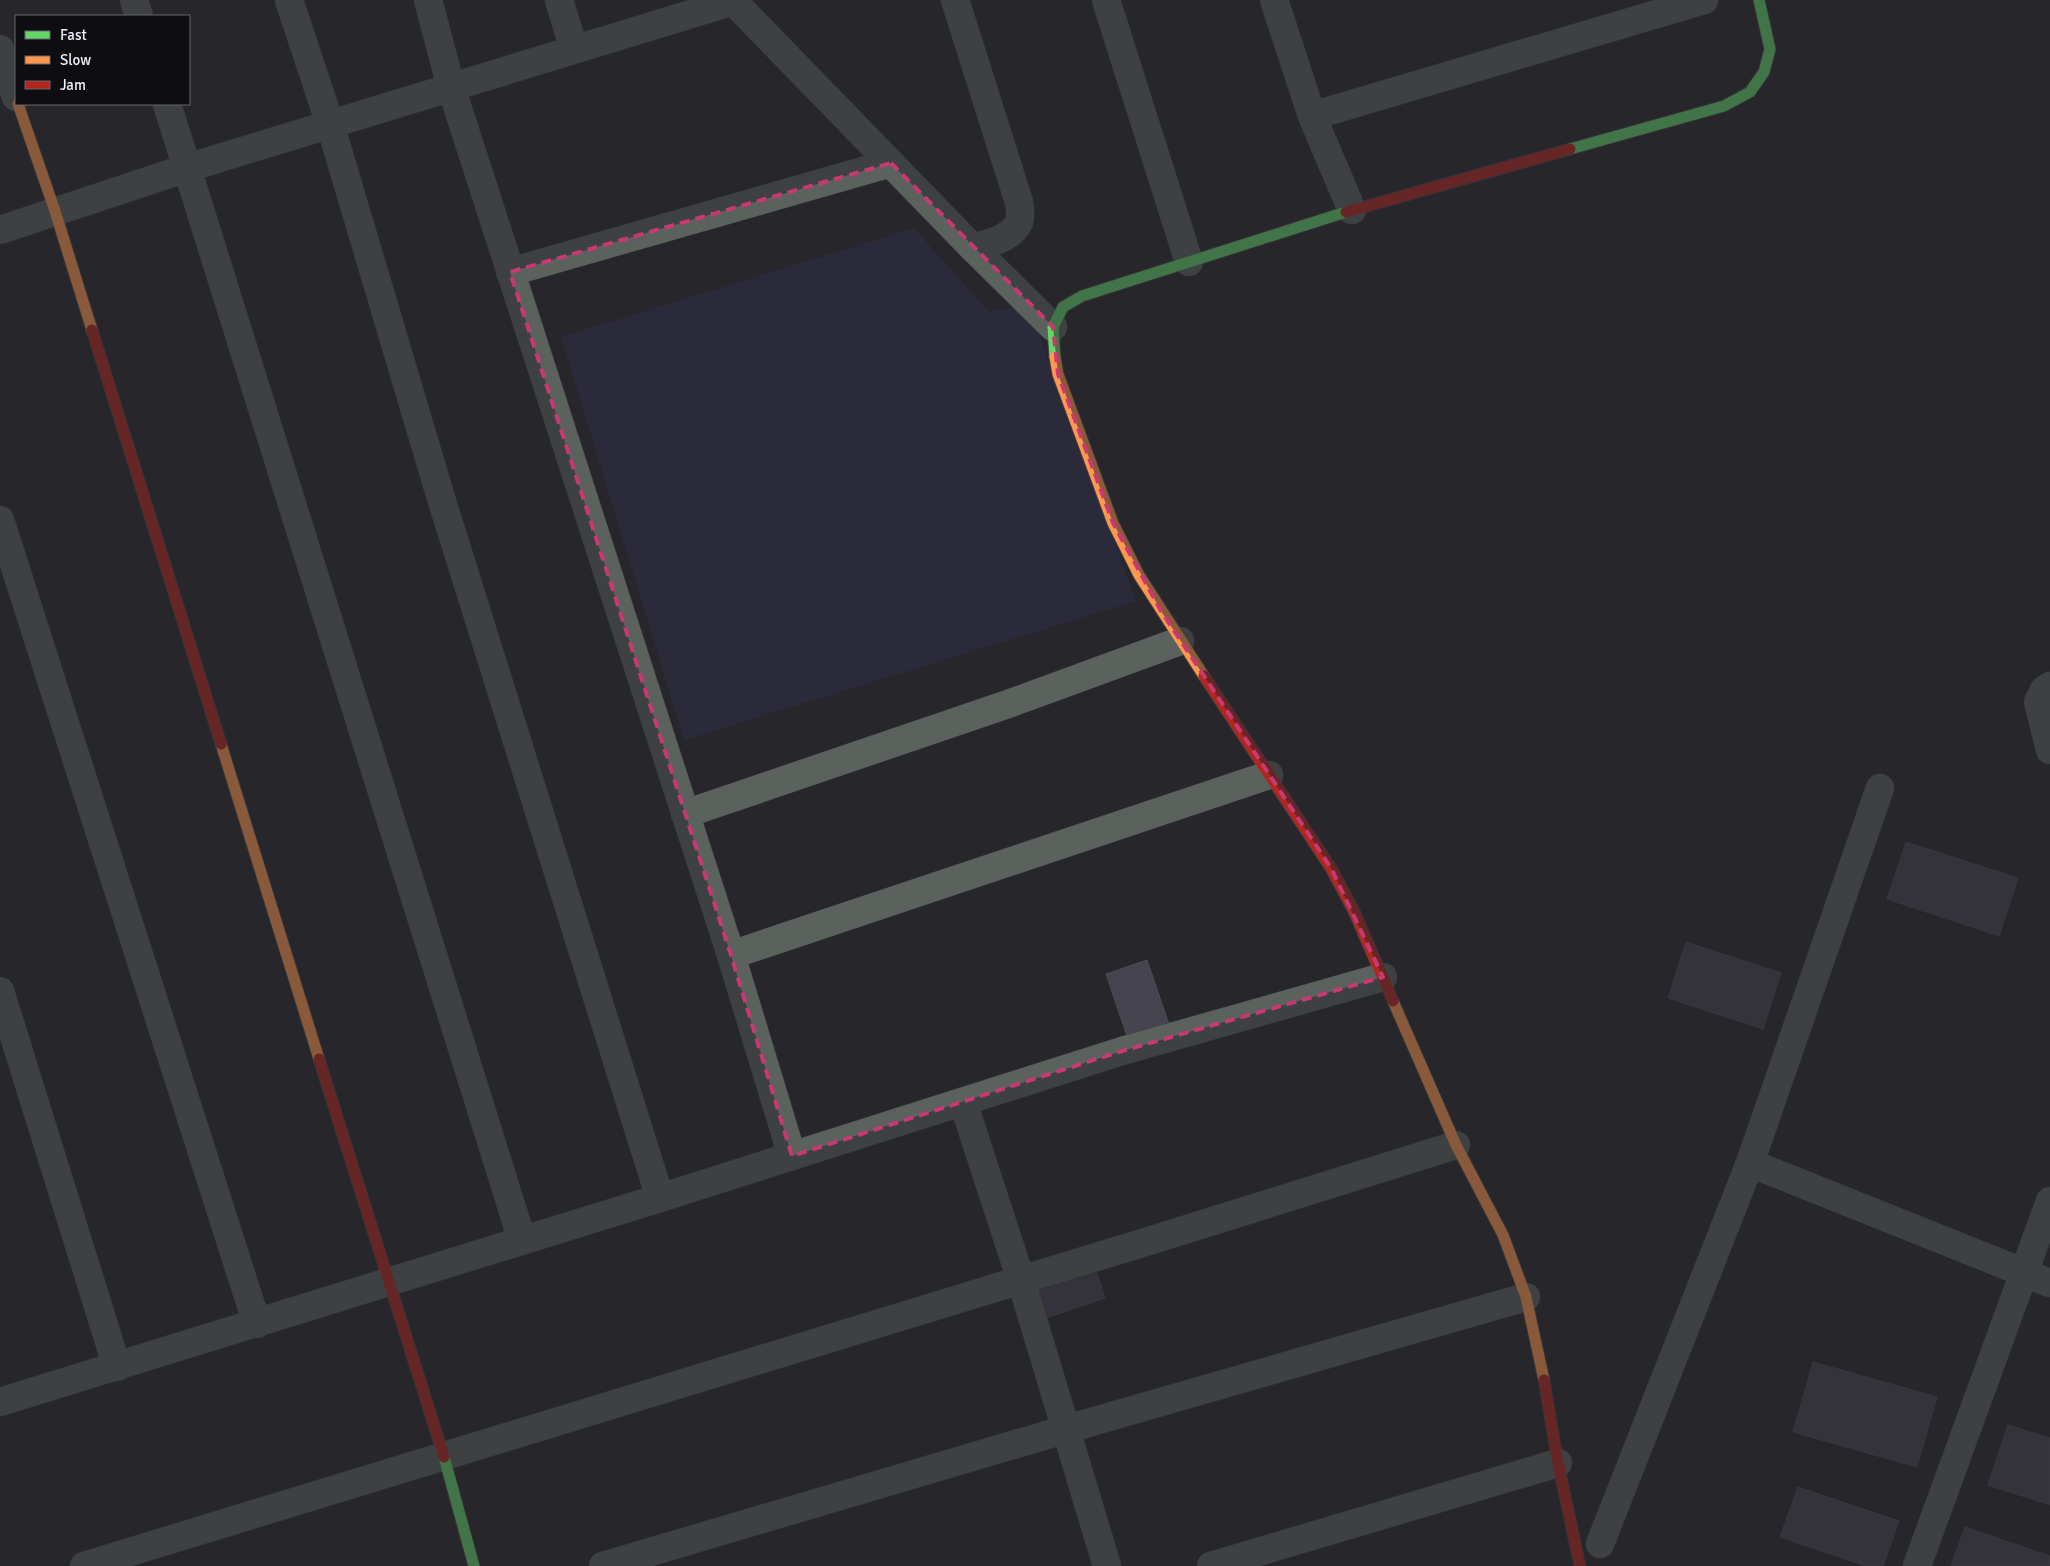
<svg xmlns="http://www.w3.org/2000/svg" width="2050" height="1566" font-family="Signika,sans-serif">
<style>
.built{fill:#2b2a3b}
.building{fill:#45444f;stroke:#4b4b51}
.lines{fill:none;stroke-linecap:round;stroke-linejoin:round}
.street-casing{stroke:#434346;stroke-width:29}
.fast-casing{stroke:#434346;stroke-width:13}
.slow-casing{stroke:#434346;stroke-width:13}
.jam-casing{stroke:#434346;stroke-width:13}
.street{stroke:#5b625e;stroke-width:28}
.fast{stroke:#63d668;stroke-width:11}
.slow{stroke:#ff974d;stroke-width:11}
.jam{stroke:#b3261e;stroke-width:11}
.marked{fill:none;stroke:#c83872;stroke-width:4;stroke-dasharray:10 6;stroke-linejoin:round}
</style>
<rect width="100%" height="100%" fill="#26262b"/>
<polygon class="built" points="914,228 989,312 1028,304 1136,601 684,740 561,337"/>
<g class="building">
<polygon points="1906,842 2018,878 1999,936 1887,899"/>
<polygon points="1686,942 1781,973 1763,1029 1668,998"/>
<polygon points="1147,960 1172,1033 1131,1048 1106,974"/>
<polygon points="1093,1262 1105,1298 1043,1319 1031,1283"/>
<polygon points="1813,1362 1937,1397 1917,1467 1793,1432"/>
<polygon points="2008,1425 2050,1438 2050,1505 1988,1485"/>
<polygon points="1798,1487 1899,1521 1883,1566 1866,1566 1780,1537"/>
<polygon points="1965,1527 2050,1556 2050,1566 1951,1566"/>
</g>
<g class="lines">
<g class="street-casing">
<g id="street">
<polyline points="134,0 139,16"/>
<polyline points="289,0 330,124 441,498 660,1198"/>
<polyline points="428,0 451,87 731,955 792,1156"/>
<polyline points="559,0 574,49"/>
<polyline points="732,0 973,248 1053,327"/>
<path d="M955 0 1019 202C1020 208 1021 217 1019 222 1011 239 989 243 973 248"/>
<polyline points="1106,0 1189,262"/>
<polyline points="1274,0 1312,116 1352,210"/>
<polyline points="0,49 16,97"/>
<polyline points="167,104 522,1240"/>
<polyline points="1312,116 1704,0"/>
<polyline points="0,230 187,168 737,0"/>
<polyline points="510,272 891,163"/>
<polyline points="0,520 257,1324"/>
<polyline points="2050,686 2044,690 2038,702 2050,750"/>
<polyline points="685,814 1008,704 1180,641"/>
<polyline points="731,955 1269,775"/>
<polyline points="0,991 117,1367"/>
<polyline points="963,1102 1021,1280 1107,1566"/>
<polyline points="1750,1163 2050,1283"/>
<polyline points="0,1402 660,1198 1122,1051 1383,977"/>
<polyline points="1600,1544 1750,1163 1880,788"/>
<polyline points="84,1566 1152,1240 1456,1145"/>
<polyline points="603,1566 1067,1429 1526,1297"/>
<polyline points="1211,1566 1558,1463"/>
<polyline points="1917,1566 2050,1201"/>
</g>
</g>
<g class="fast-casing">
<g id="fast">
<polyline points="1570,149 1724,106 1750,92 1764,72 1770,49 1759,0"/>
<polyline points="1055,357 1053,327 1063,307 1082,296 1346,212"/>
<polyline points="444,1457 474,1566"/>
</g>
</g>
<g class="slow-casing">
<g id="slow">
<polyline points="18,104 55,211 92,330"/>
<polyline points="1055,357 1058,374 1113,523 1139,575 1204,676"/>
<polyline points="221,744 319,1059"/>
<polyline points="1393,1001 1456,1145 1503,1235 1526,1297 1544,1380"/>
</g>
</g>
<g class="jam-casing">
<g id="jam">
<polyline points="1346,212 1570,149"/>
<polyline points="92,330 221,744"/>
<polyline points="1204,676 1331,868 1354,911 1393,1001"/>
<polyline points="319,1059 444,1457"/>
<polyline points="1544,1380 1558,1463 1580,1566"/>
</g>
</g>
<use href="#street" class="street"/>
<use href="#fast" class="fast"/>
<use href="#slow" class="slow"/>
<use href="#jam" class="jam"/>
</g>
<path d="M0 0H2050V1566H0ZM891 163 1053 327 1058 374 1113 523 1161 611 1331 868 1383 977 1122 1051 792 1156 731 955 510 272Z" fill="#26262b" fill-opacity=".55" fill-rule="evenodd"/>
<path class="marked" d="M891 163 1053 327 1058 374 1113 523 1161 611 1331 868 1383 977 1122 1051 792 1156 731 955 510 272Z"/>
<rect x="15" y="15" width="175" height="90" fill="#0d0d12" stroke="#66666c"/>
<rect x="25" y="31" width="25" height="8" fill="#63d668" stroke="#66666c"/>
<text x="60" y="40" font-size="15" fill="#ececf4">Fast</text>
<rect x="25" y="56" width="25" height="8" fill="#ff974d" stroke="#66666c"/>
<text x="60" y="65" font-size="15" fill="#ececf4">Slow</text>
<rect x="25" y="81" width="25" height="8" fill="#b3261e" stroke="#66666c"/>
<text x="60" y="90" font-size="15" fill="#ececf4">Jam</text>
</svg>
